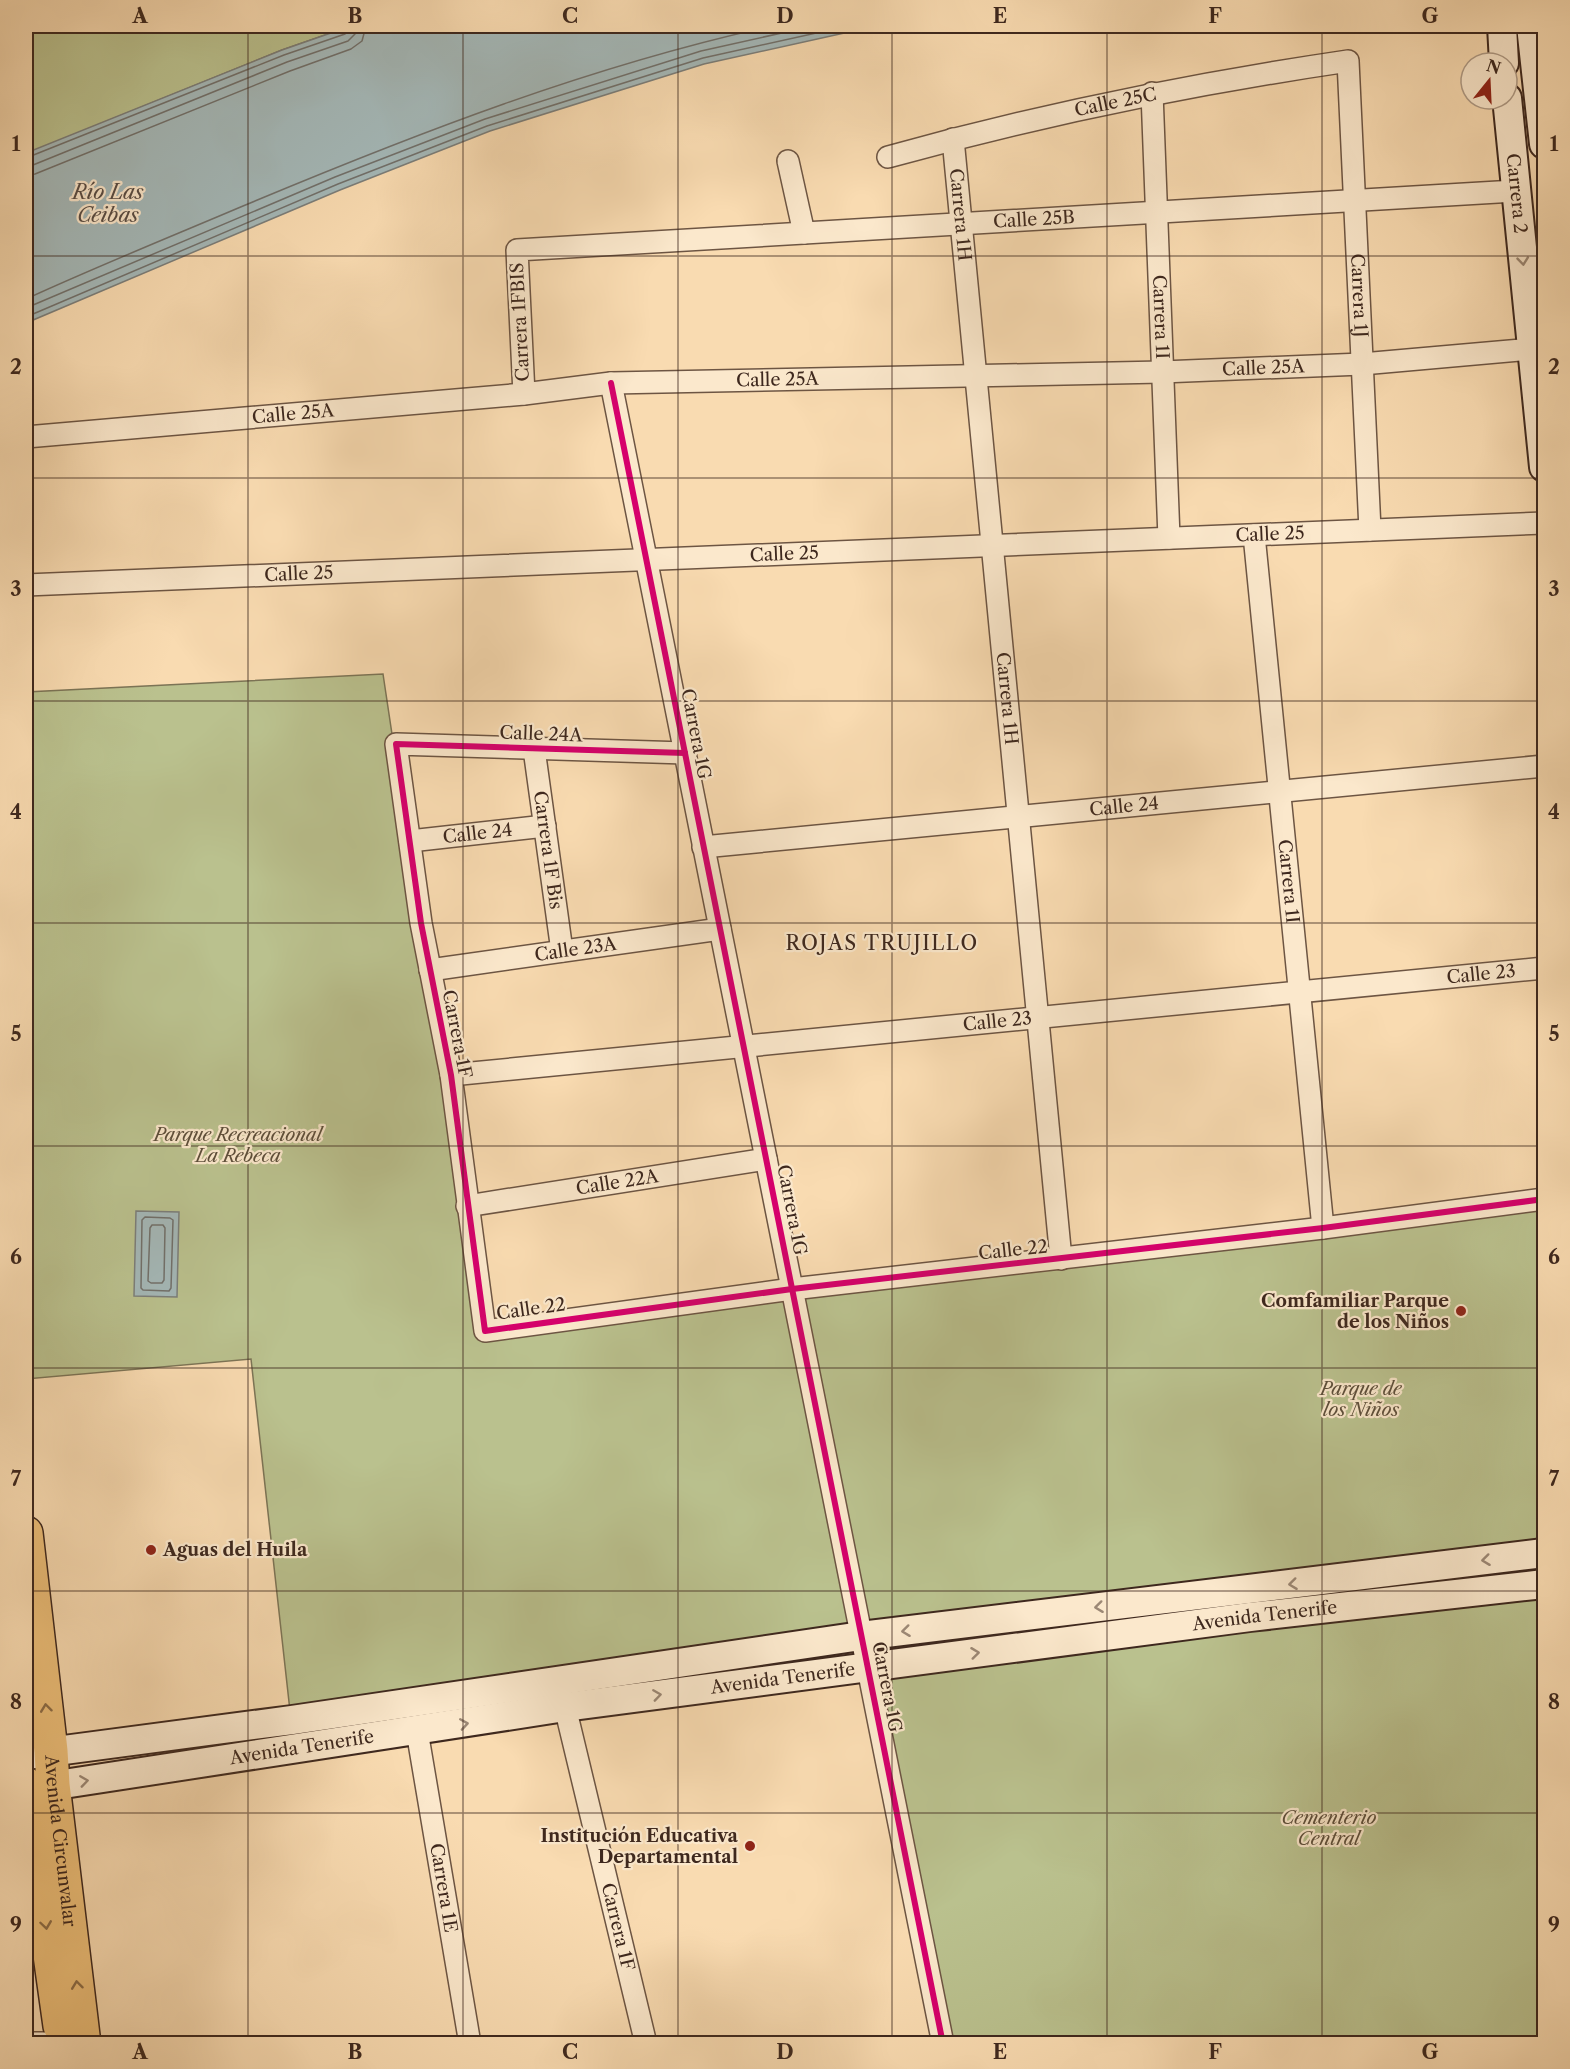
<svg xmlns="http://www.w3.org/2000/svg" width="1570" height="2069" font-family="'Libre Caslon Text',serif">
<style>
.green{fill:#bac18e;stroke:#7c7456;stroke-width:1.5}
.water{fill:#a4b8b8;stroke:#7b7e7a;stroke-width:1.5}
.lines{fill:none;stroke-linecap:round;stroke-linejoin:round}
.shore{stroke:#71706b;stroke-width:1.5}
.minor-casing{stroke:#6d5543;stroke-width:24}
.secondary-casing{stroke:#3e281e;stroke-width:32}
.primary-casing{stroke:#3e281e;stroke-width:36}
.minor{stroke:#fbe8cc;stroke-width:21}
.secondary{stroke:#fbe8cc;stroke-width:28}
.primary{stroke:#ecbe78;stroke-width:33}
.cycleway-casing{stroke:#fbe8cc;stroke-width:10}
.cycleway{stroke:#d6006c;stroke-width:6}
.oneway{stroke:#9c8875}
.oneway2{stroke:#8c6c46}
.grid{fill:none;stroke:#3e281e;stroke-width:1.5;stroke-opacity:0.55}
.poi-dot{fill:#8f2418;stroke:#fbe8cc;stroke-width:2}
.labels{text-anchor:middle;stroke-width:4.5;stroke-linejoin:round;paint-order:stroke}
.street-label{font-size:18px;fill:#3e281e;stroke:#fbe8cc}
.park-label{font-size:18px;font-style:italic;fill:#5d4e3a;stroke:#fbe8cc}
.poi-label{font-size:18px;font-weight:bold;fill:#3e281e;stroke:#fbe8cc;text-anchor:end}
.water-label{font-size:20px;font-style:italic;fill:#584c44;stroke:#fbe8cc}
.neighbourhood-label{font-size:20px;letter-spacing:1.5px;fill:#3e281e;stroke:#fbe8cc}
.neatline{fill:none;stroke:#3e281e;stroke-width:2}
.grid-label{font-size:20px;text-anchor:middle;font-weight:bold;fill:#3e281e}
</style>
<rect width="100%" height="100%" fill="#f9dbb1"/>
<filter id="stains"><feTurbulence type="fractalNoise" baseFrequency=".00333" numOctaves="4"/><feColorMatrix values="0 0 0 0 .2 0 0 0 0 .09 0 0 0 0 .02 0 0 0 .5 -.17"/></filter>
<radialGradient id="worn" r=".72"><stop offset=".6" stop-color="#630" stop-opacity="0"/><stop offset="1" stop-color="#630" stop-opacity=".3"/></radialGradient>
<g class="green">
<polygon points="26,26 351,26 282,50 26,154"/>
<polygon points="383,674 483,1342 785,1298 1544,1198 1544,1553 291,1720 251,1359 26,1379 26,692"/>
<polygon points="1544,1586 1544,2043 949,2043 865,1669"/>
</g>
<g class="water">
<polygon points="351,26 876,26 704,64 490,131 340,190 26,323 26,153 282,50"/>
<polygon points="136,1211 179,1212 177,1297 134,1296"/>
</g>
<g class="lines">
<g class="shore">
<polyline points="26,158 284,55 345,34 349,31 350,26"/>
<polyline points="26,166 33,165 287,62 348,41 355,34 357,26"/>
<polyline points="26,175 35,174 290,71 351,49 362,41 366,26"/>
<path d="M26 299C98 266 170 237 243 206 415 134 590 66 772 26"/>
<polyline points="26,308 335,177 485,119 701,51 813,26"/>
<polyline points="26,317 338,184 487,126 703,58 848,26"/>
<polygon points="145,1217 170,1218 173,1220 171,1288 169,1291 143,1290 141,1288 142,1220"/>
<polygon points="152,1225 163,1225 165,1228 164,1280 162,1283 151,1283 148,1281 150,1228"/>
</g>
<g class="minor-casing">
<g id="minor">
<path id="s1" d="M1152 93 1169 538"/>
<path id="s2" d="M953 139 1061 1259"/>
<path id="s3" d="M888 157C1039 115 1192 84 1348 61L1370 530"/>
<polyline points="788,161 804,233"/>
<polyline points="611,383 943,2044"/>
<path id="s4" d="M524 394 517 250 1515 191"/>
<path id="s5" d="M26 437 524 394 611 383 1162 372 1362 364 1532 349"/>
<path id="s6" d="M1254 535 1323 1228"/>
<path id="s7" d="M26 585 1544 523"/>
<path id="s8" d="M534 749 562 951"/>
<polyline points="685,753 396,744 421,923 451,1075 485,1331 792,1289 1323,1228 1544,1199"/>
<path id="s9" d="M410 841 545 826"/>
<path id="s10" d="M703 847 1544 766"/>
<path id="s11" d="M430 970 720 929"/>
<path id="s12" d="M451 1075 1544 968"/>
<path id="s13" d="M467 1206 766 1159"/>
<path id="s14" d="M565 1707 646 2044"/>
<path id="s15" d="M417 1731 470 2044"/>
<polyline points="26,2043 62,2043"/>
</g>
</g>
<g class="secondary-casing">
<g id="secondary">
<polyline points="1502,26 1504,63"/>
<polyline points="1531,26 1544,144"/>
<path id="s16" d="M1507 98 1544 467"/>
<polyline points="26,1755 292,1720 861,1636 1544,1553"/>
<path id="s17" d="M31 1789 565 1707 1250 1617 1544 1584"/>
</g>
</g>
<g class="primary-casing">
<g id="primary">
<path id="s18" d="M26 1533 51 1751 53 1785 84 2044"/>
<polyline points="26,1784 60,2026"/>
</g>
</g>
<use href="#minor" class="minor"/>
<use href="#secondary" class="secondary"/>
<use href="#primary" class="primary"/>
<g class="cycleway-casing">
<g id="cycleway">
<polyline points="611,383 943,2044"/>
<polyline points="685,753 396,744 421,923 451,1075 485,1331 792,1289 1323,1228 1544,1199"/>
</g>
</g>
<use href="#cycleway" class="cycleway"/>
</g>
<defs><path id="oneway-chevron" d="M-2-3.5L2.5 0L-2 3.5" fill="none" stroke-width="1.6" stroke-linecap="round" stroke-linejoin="round" transform="scale(1.5)"/></defs>
<g class="oneway">
<use href="#oneway-chevron" transform="translate(1523 261) rotate(84)"/>
<use href="#oneway-chevron" transform="translate(1486 1560) rotate(173)"/>
<use href="#oneway-chevron" transform="translate(1293 1584) rotate(173)"/>
<use href="#oneway-chevron" transform="translate(1099 1607) rotate(173)"/>
<use href="#oneway-chevron" transform="translate(906 1631) rotate(173)"/>
<use href="#oneway-chevron" transform="translate(975 1653) rotate(-7)"/>
<use href="#oneway-chevron" transform="translate(657 1695) rotate(-8)"/>
<use href="#oneway-chevron" transform="translate(464 1724) rotate(-9)"/>
<use href="#oneway-chevron" transform="translate(84 1781) rotate(-8)"/>
</g>
<g class="oneway2">
<use href="#oneway-chevron" transform="translate(46 1708) rotate(-97)"/>
<use href="#oneway-chevron" transform="translate(46 1925) rotate(82)"/>
<use href="#oneway-chevron" transform="translate(77 1985) rotate(-97)"/>
</g>
<path class="grid" d="M248 26V2044M463 26V2044M678 26V2044M892 26V2044M1107 26V2044M1322 26V2044M26 256H1544M26 478H1544M26 701H1544M26 923H1544M26 1146H1544M26 1368H1544M26 1591H1544M26 1813H1544"/>
<g class="poi-dot">
<circle cx="1461" cy="1311" r="6"/>
<circle cx="151" cy="1550" r="6"/>
<circle cx="750" cy="1846" r="6"/>
</g>
<g class="labels">
<g class="street-label">
<text dy="6" stroke="none"><textPath href="#s3" startOffset="234">Calle 25C</textPath></text>
<text dy="6" stroke="none"><textPath href="#s16" startOffset="96">Carrera 2</textPath></text>
<text dy="6" stroke="none"><textPath href="#s2" startOffset="76">Carrera 1H</textPath></text>
<text dy="6" stroke="none"><textPath href="#s4" startOffset="662">Calle 25B</textPath></text>
<text dy="6" stroke="none"><textPath href="#s3" startOffset="705">Carrera 1J</textPath></text>
<text dy="6" stroke="none"><textPath href="#s1" startOffset="224">Carrera 1I</textPath></text>
<text transform="translate(520 322) rotate(-93)" y="6">Carrera 1FBIS</text>
<text dy="6" stroke="none"><textPath href="#s5" startOffset="1240">Calle 25A</textPath></text>
<text dy="6" stroke="none"><textPath href="#s5" startOffset="754">Calle 25A</textPath></text>
<text dy="6" stroke="none"><textPath href="#s5" startOffset="268">Calle 25A</textPath></text>
<text dy="6" stroke="none"><textPath href="#s7" startOffset="1245">Calle 25</textPath></text>
<text dy="6" stroke="none"><textPath href="#s7" startOffset="759">Calle 25</textPath></text>
<text dy="6" stroke="none"><textPath href="#s7" startOffset="273">Calle 25</textPath></text>
<text dy="6" stroke="none"><textPath href="#s2" startOffset="562">Carrera 1H</textPath></text>
<text transform="translate(541 734) rotate(2)" y="6">Calle 24A</text>
<text transform="translate(696 734) rotate(79)" y="6">Carrera 1G</text>
<text dy="6" stroke="none"><textPath href="#s10" startOffset="423">Calle 24</textPath></text>
<text dy="6" stroke="none"><textPath href="#s9" startOffset="68">Calle 24</textPath></text>
<text dy="6" stroke="none"><textPath href="#s8" startOffset="102">Carrera 1F Bis</textPath></text>
<text dy="6" stroke="none"><textPath href="#s6" startOffset="348">Carrera 1I</textPath></text>
<text dy="6" stroke="none"><textPath href="#s11" startOffset="147">Calle 23A</textPath></text>
<text dy="6" stroke="none"><textPath href="#s12" startOffset="1035">Calle 23</textPath></text>
<text dy="6" stroke="none"><textPath href="#s12" startOffset="549">Calle 23</textPath></text>
<text transform="translate(457 1034) rotate(79)" y="6">Carrera 1F</text>
<text dy="6" stroke="none"><textPath href="#s13" startOffset="152">Calle 22A</textPath></text>
<text transform="translate(792 1210) rotate(79)" y="6">Carrera 1G</text>
<text transform="translate(1013 1250) rotate(-6)" y="6">Calle 22</text>
<text transform="translate(531 1309) rotate(-8)" y="6">Calle 22</text>
<text dy="6" stroke="none"><textPath href="#s17" startOffset="1246">Avenida Tenerife</textPath></text>
<text dy="6" stroke="none"><textPath href="#s17" startOffset="760">Avenida Tenerife</textPath></text>
<text transform="translate(887 1687) rotate(79)" y="6">Carrera 1G</text>
<text dy="6" stroke="none"><textPath href="#s17" startOffset="274">Avenida Tenerife</textPath></text>
<text dy="6" stroke="none"><textPath href="#s18" startOffset="310">Avenida Circunvalar</textPath></text>
<text dy="6" stroke="none"><textPath href="#s15" startOffset="159">Carrera 1E</textPath></text>
<text dy="6" stroke="none"><textPath href="#s14" startOffset="226">Carrera 1F</textPath></text>
</g>
<g class="park-label">
<text x="238" y="1141">Parque Recreacional<tspan x="238" dy="21">La Rebeca</tspan></text>
<text x="1361" y="1395">Parque de<tspan x="1361" dy="21">los Niños</tspan></text>
<text x="1329" y="1824">Cementerio<tspan x="1329" dy="21">Central</tspan></text>
</g>
<g class="poi-label">
<text x="1449" y="1307">Comfamiliar Parque<tspan x="1449" dy="21">de los Niños</tspan></text>
<text x="163" y="1556" text-anchor="start">Aguas del Huila</text>
<text x="738" y="1842">Institución Educativa<tspan x="738" dy="21">Departamental</tspan></text>
</g>
<g class="water-label">
<text x="108" y="199">Río Las<tspan x="108" dy="23">Ceibas</tspan></text>
</g>
<g class="neighbourhood-label">
<text x="882" y="950">ROJAS TRUJILLO</text>
</g>
</g>
<rect width="1570" height="2069" fill="none" stroke="#f9dbb1" stroke-width="66"/>
<g transform="translate(1489 81) rotate(18)"><circle r="28" fill="#fbe8cc" stroke="#af9b86" stroke-width="1.5"/>
<path d="M0-4.5L10 22L0 15L-10 22Z" fill="#8f2418"/>
<text y="-9" font-size="16" font-weight="bold" text-anchor="middle" fill="#3e281e">N</text>
</g>
<rect x="33" y="33" width="1504" height="2003" class="neatline"/>
<g class="grid-label">
<text x="140" y="23">A</text>
<text x="355" y="23">B</text>
<text x="570" y="23">C</text>
<text x="785" y="23">D</text>
<text x="1000" y="23">E</text>
<text x="1215" y="23">F</text>
<text x="1430" y="23">G</text>
<text x="16" y="151">1</text>
<text x="1554" y="151">1</text>
<text x="16" y="374">2</text>
<text x="1554" y="374">2</text>
<text x="16" y="596">3</text>
<text x="1554" y="596">3</text>
<text x="16" y="819">4</text>
<text x="1554" y="819">4</text>
<text x="16" y="1041">5</text>
<text x="1554" y="1041">5</text>
<text x="16" y="1264">6</text>
<text x="1554" y="1264">6</text>
<text x="16" y="1486">7</text>
<text x="1554" y="1486">7</text>
<text x="16" y="1709">8</text>
<text x="1554" y="1709">8</text>
<text x="16" y="1932">9</text>
<text x="1554" y="1932">9</text>
<text x="140" y="2059">A</text>
<text x="355" y="2059">B</text>
<text x="570" y="2059">C</text>
<text x="785" y="2059">D</text>
<text x="1000" y="2059">E</text>
<text x="1215" y="2059">F</text>
<text x="1430" y="2059">G</text>
</g>
<rect width="100%" height="100%" filter="url(#stains)"/>
<rect width="100%" height="100%" fill="url(#worn)"/>
</svg>
